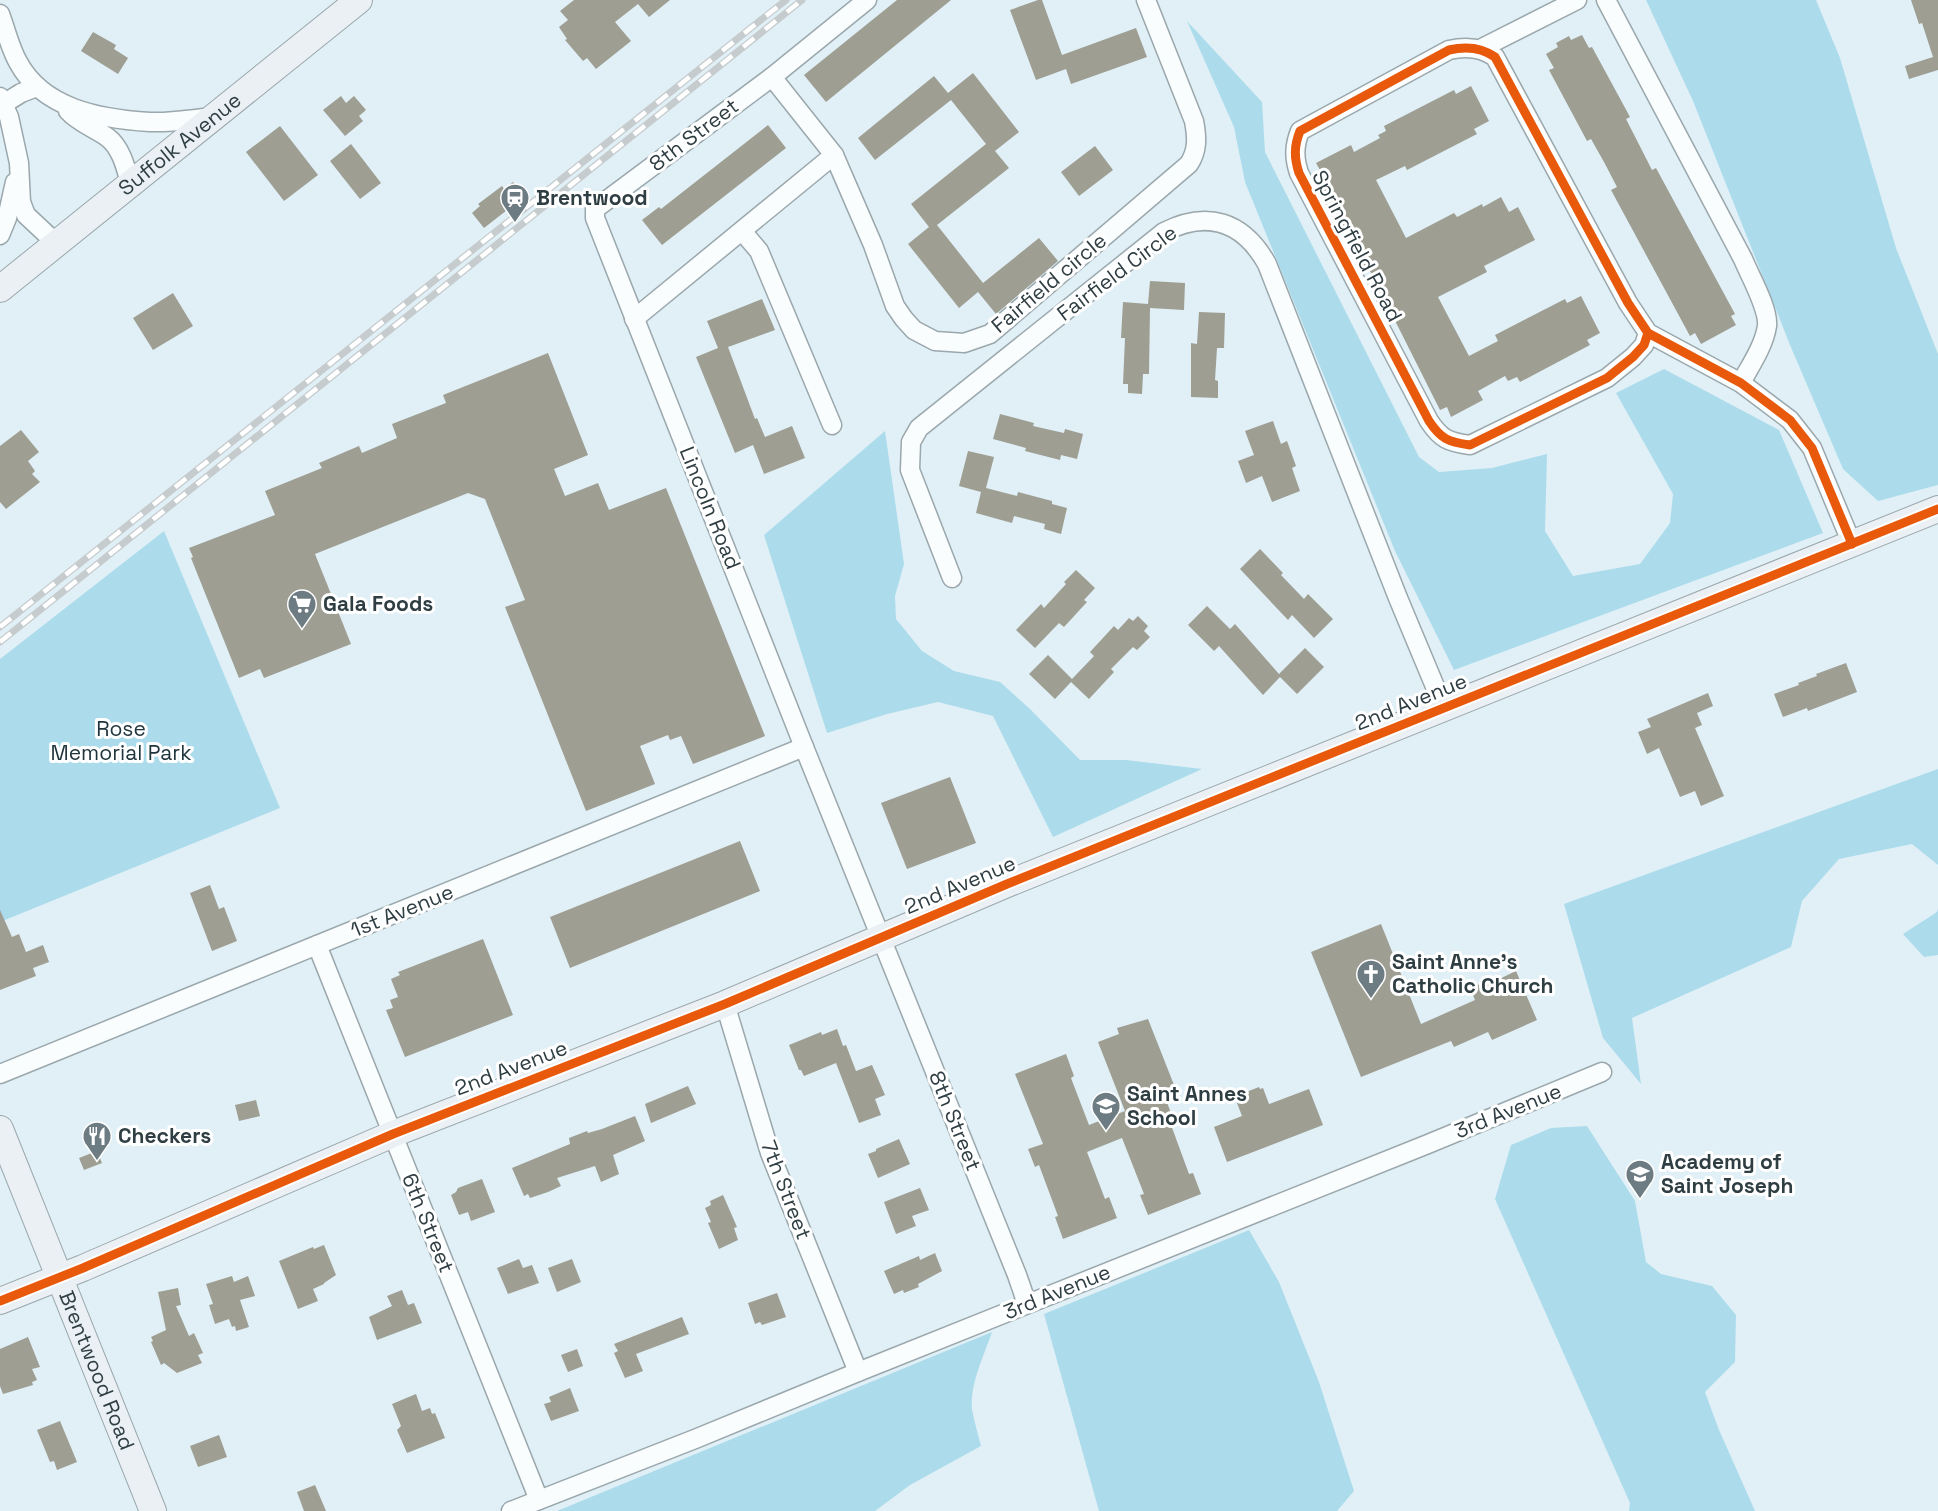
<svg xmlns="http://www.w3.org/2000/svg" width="1938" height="1511" font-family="'Space Grotesk',sans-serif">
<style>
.green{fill:#acdcec}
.building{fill:#9e9e93}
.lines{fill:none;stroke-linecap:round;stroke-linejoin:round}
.street-casing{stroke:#9aa7ac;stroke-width:21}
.secondary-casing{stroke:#9aa7ac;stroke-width:28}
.street{stroke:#fafdfe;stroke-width:18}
.secondary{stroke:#eaf0f3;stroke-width:26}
.rail-casing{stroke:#c6cbcd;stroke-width:7}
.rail{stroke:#fff;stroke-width:4.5;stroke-dasharray:14;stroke-linecap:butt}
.cycleway-casing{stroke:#fff;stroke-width:13}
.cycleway{stroke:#e8590c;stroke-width:9}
.labels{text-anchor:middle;stroke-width:6;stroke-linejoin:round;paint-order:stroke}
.street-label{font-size:21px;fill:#2f3e43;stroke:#fff}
.poi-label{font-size:21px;font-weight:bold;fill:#2f3e43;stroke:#fff;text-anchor:start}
.park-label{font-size:21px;fill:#20363d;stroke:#fff}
</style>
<rect width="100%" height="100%" fill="#e0f0f6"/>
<g class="green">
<polygon points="1646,0 1816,0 1840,58 1896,248 1938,354 1938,485 1878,501 1843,469 1790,345 1693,101"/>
<polygon points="1187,21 1262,102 1265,152 1419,457 1439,472 1492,468 1547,454 1545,531 1573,576 1640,564 1670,523 1673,494 1616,393 1664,369 1779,430 1823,533 1454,670 1395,551 1245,182 1234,127"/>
<polygon points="885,431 904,564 895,596 896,619 922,651 954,671 1000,682 1030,709 1080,760 1126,760 1202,769 1053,837 993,716 938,702 887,714 827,733 764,535"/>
<polygon points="164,531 280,808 0,922 0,659"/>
<polygon points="1938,769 1938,865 1912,844 1839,859 1802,901 1791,947 1632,1018 1641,1084 1603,1038 1564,904"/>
<polygon points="1938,908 1938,955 1924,957 1903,934 1937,912"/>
<polygon points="1587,1126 1635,1201 1646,1262 1661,1274 1712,1286 1736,1315 1735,1362 1705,1392 1719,1430 1755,1511 1629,1511 1630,1503 1495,1199 1511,1145 1551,1128"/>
<polygon points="1249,1230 1279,1282 1319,1382 1354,1491 1337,1511 1099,1511 1044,1314"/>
<path d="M992 1332C984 1356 970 1383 972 1409 974 1421 978 1434 981 1446L910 1485 875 1511H557Z"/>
</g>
<g class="building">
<polygon points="574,0 670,0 649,17 638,4 615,22 631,41 596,69 587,58 583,61 565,40 567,39 559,27 568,20 560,11"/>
<polygon points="897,0 951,0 826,102 804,75"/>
<polygon points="1038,0 1042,0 1062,55 1136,28 1147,57 1071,84 1066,69 1036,80 1010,10"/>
<polygon points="1911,0 1938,0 1938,70 1909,79 1905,66 1933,57 1922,23 1919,24"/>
<polygon points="93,32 116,45 114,49 128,58 118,74 81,51"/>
<polygon points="1582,35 1589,48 1592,47 1630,117 1626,119 1652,170 1656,168 1735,314 1731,316 1736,325 1701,344 1695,333 1690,336 1611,190 1617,187 1604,162 1591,139 1587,141 1549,70 1554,68 1546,54 1558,47 1556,43 1569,36 1571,40"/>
<polygon points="973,73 1019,132 995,151 1009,168 937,225 983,283 1039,238 1058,261 996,314 978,292 959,308 908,244 929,227 911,204 986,144 951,100 875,160 858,138 934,76 948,93"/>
<polygon points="1471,86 1489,121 1474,129 1477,134 1407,170 1405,166 1376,180 1406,238 1454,213 1457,217 1482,204 1483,207 1501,197 1509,212 1518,207 1535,240 1484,266 1487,272 1438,297 1469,356 1498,341 1495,335 1565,299 1567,303 1581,296 1600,333 1587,340 1590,345 1520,382 1517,377 1508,381 1505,376 1478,391 1483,400 1451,417 1447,407 1440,410 1370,271 1366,272 1315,173 1320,170 1316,163 1351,145 1354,152 1380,138 1378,135 1386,131 1384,126 1454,90 1456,94"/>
<polygon points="341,96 346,103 354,96 366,110 359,116 363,121 345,136 323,110"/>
<polygon points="768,125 786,148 662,245 642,220 659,207 661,209"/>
<polygon points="280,126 318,175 284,201 246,152"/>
<polygon points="351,144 381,183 360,199 330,161"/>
<polygon points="1095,146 1113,170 1079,196 1061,172"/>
<polygon points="513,182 524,197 484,228 472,213 480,206 478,204 502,186 504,189"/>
<polygon points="1150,281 1185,283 1184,310 1150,308 1149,374 1143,374 1142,394 1128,393 1128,384 1123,384 1125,338 1121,338 1123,302 1148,304"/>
<polygon points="173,293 193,326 153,350 133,318"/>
<polygon points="762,299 775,330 728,347 755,419 757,418 765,437 792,426 805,458 764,474 753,445 735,453 696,357 718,348 707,321"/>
<polygon points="1199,312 1225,313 1224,348 1217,348 1215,380 1218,381 1218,398 1191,397 1191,343 1197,344"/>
<polygon points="548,353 588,455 554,469 565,496 598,483 609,510 666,488 765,736 693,764 681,736 670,740 668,735 640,746 655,784 586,811 505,607 525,600 485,499 468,493 315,554 351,644 264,678 260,669 239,678 191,558 193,557 189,548 275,515 265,491 322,468 319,463 359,446 362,453 397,438 392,424 446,403 443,395"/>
<polygon points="1000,414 1034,423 1033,426 1064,433 1065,429 1083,434 1077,459 1061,455 1060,460 1025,451 1026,448 993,439"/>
<polygon points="1273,421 1281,444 1287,441 1296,466 1292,468 1300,491 1272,502 1262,476 1246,483 1238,461 1254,455 1245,431"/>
<polygon points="21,430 39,452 28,461 35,471 32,474 40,482 6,509 0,502 0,446"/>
<polygon points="968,451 994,457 986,488 1017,496 1018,492 1052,501 1052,504 1067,508 1061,534 1044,529 1045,524 1014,516 1012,523 976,513 981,492 959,486"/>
<polygon points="1260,549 1283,573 1281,575 1304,599 1308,594 1333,619 1314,638 1292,615 1288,620 1240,569"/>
<polygon points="1076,570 1095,588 1084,600 1087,602 1064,627 1059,623 1035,648 1016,630 1041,604 1044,608 1066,584 1064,582"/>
<polygon points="1207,606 1230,629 1235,624 1279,674 1305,648 1324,667 1297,694 1280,677 1263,695 1219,646 1214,651 1188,625"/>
<polygon points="1138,616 1148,626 1144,631 1150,637 1137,650 1133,647 1111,669 1114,672 1089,699 1071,682 1055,699 1029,674 1048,655 1072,679 1094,656 1090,652 1114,626 1118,630 1129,618 1133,621"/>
<polygon points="1846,663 1857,692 1808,711 1807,708 1783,717 1774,694 1799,685 1798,683 1817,676 1816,674"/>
<polygon points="1708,693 1713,706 1697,713 1702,725 1695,728 1724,796 1701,806 1695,791 1680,797 1659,748 1647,754 1638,732 1651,727 1647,719"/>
<polygon points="950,777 976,843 907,869 881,803"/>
<polygon points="740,841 760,891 570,968 550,917"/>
<polygon points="210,885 219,909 224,907 237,941 212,951 190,893"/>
<polygon points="0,910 12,937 19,934 26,952 43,945 49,962 33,968 36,976 0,990"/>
<polygon points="1381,924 1421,1024 1475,1000 1470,988 1490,980 1491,983 1516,971 1537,1020 1492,1040 1488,1032 1454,1047 1451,1041 1361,1077 1311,952"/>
<polygon points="483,939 513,1015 405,1057 386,1010 393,1008 390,1000 398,997 391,979 400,975 398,972"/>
<polygon points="1148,1019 1176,1090 1164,1095 1175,1123 1171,1125 1189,1174 1193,1173 1201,1194 1148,1215 1140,1195 1144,1194 1122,1138 1087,1152 1105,1199 1109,1197 1117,1218 1063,1239 1055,1217 1058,1216 1039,1165 1035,1167 1028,1149 1043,1144 1015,1074 1066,1054 1074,1076 1071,1078 1089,1125 1125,1111 1098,1042 1119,1034 1117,1028"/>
<polygon points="837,1029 843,1046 846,1045 856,1071 872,1065 885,1095 875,1099 881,1115 859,1123 836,1063 804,1076 801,1070 799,1070 789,1045 821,1032 822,1035"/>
<polygon points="688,1086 696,1104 651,1123 645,1104"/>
<polygon points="1259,1087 1260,1089 1263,1088 1269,1104 1309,1089 1323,1125 1227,1162 1214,1127 1242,1116 1235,1098 1237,1097 1236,1096"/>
<polygon points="256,1100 260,1116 239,1121 235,1105"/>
<polygon points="635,1116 645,1141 613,1155 619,1174 601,1182 595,1166 557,1178 561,1186 548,1192 530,1198 528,1194 524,1196 512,1168 570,1144 569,1138 587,1131 588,1133 602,1129"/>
<polygon points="899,1139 910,1164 878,1178 868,1154 876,1151 876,1149"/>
<polygon points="97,1151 102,1163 84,1170 79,1158"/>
<polygon points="482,1179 495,1212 471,1221 468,1212 459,1215 451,1195 456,1192 458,1188"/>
<polygon points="920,1188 929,1210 912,1216 916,1226 896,1234 884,1202"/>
<polygon points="723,1195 737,1227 734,1228 738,1240 719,1249 708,1223 711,1222 705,1208 711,1205 710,1201"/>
<polygon points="324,1245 336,1275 324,1283 324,1284 313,1289 318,1301 298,1309 279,1261 313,1247 314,1249"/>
<polygon points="935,1253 942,1271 918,1284 919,1287 904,1293 903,1290 894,1294 884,1271 919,1256 920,1260"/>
<polygon points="519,1259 523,1268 532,1265 539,1283 508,1294 497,1268"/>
<polygon points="572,1259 581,1282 557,1292 548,1268"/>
<polygon points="232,1276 234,1282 248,1276 255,1296 240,1300 249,1327 236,1331 235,1326 232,1327 229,1319 215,1324 209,1305 213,1304 206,1284"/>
<polygon points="178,1288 181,1305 176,1306 189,1336 194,1333 203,1353 198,1355 202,1363 177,1373 164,1363 161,1365 151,1342 153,1341 151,1337 166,1330 158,1292"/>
<polygon points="402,1290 408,1305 414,1303 422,1323 377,1340 369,1317 392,1306 387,1296"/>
<polygon points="777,1293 786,1317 762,1325 760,1322 755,1324 748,1303"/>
<polygon points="682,1317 689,1334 636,1354 643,1371 625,1378 614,1353 618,1351 614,1344"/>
<polygon points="28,1337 40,1367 32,1369 37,1380 32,1382 33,1385 3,1394 0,1386 0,1349"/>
<polygon points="577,1349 583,1366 568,1372 561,1355"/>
<polygon points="570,1388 579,1411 551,1421 544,1404 551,1402 549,1397"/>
<polygon points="416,1394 422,1411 430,1408 432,1414 435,1413 445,1438 407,1453 397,1430 401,1426 392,1404"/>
<polygon points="60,1421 77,1462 57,1470 54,1461 50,1462 37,1430"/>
<polygon points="219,1435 227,1457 198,1467 190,1446"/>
<polygon points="315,1485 326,1511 304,1511 297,1492"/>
</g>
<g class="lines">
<g class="street-casing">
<g id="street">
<path d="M867 0 772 77 834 155 873 245 895 306 904 319 914 330 935 341 964 343 990 334 1189 164C1198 150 1197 137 1194 121L1146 0"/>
<path d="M1606 0 1743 259C1750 276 1769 309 1767 326 1764 346 1750 366 1741 383"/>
<path d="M0 14C6 30 10 48 18 62 43 109 100 119 150 122 170 123 193 119 214 117"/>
<polyline points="1480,49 1577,0"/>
<polyline points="772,77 595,209 595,218 804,747 1017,1275 1027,1304"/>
<polyline points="0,97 9,117 19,163 21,202 26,215 57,244"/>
<polyline points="2,105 21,93 37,87"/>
<path d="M68 111C79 123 94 128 107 137 121 147 126 168 130 183"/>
<polyline points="742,231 759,251 832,425"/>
<polyline points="0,235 7,218 15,182"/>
<polyline points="634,319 834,155"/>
<path d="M1648 333 1628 303 1495 57C1481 47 1466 46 1449 50L1300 131C1294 146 1294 158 1299 173L1429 421C1441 439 1448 442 1470 445L1607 378 1633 357 1644 345 1648 333 1741 383 1790 420 1812 448 1852 544"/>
<path d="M952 578 910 470 911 442 919 428 1164 232C1207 210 1243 221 1267 264L1398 598 1444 708"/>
<polyline points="317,945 539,1500"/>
<polyline points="725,1004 770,1153 858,1372"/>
<polyline points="0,1074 804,747"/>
<polyline points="511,1511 695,1439 858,1372 1428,1144 1602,1072"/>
</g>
</g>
<g class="secondary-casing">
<g id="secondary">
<path id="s1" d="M0 289 359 0"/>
<path id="s2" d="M0 1129 153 1511"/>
<polyline points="0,1301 83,1268 393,1134 725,1004 1007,884 1938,509"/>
</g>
</g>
<use href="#street" class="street"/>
<use href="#secondary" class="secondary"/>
<g class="rail-casing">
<g id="rail">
<polyline points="0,627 786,0"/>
<polyline points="0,642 802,0"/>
</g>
</g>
<use href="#rail" class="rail"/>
<g class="cycleway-casing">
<g id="cycleway">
<path d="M1648 333 1628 303 1495 57C1481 47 1466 46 1449 50L1300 131C1294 146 1294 158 1299 173L1429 421C1441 439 1448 442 1470 445L1607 378 1633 357 1644 345 1648 333 1741 383 1790 420 1812 448 1852 544"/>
<polyline points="0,1301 83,1268 393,1134 725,1004 1007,884 1938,509"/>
</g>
</g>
<use href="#cycleway" class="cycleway"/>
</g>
<defs>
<g id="station-pin" transform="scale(1.5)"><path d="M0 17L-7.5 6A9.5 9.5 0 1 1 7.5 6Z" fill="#6d7c82" stroke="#fff"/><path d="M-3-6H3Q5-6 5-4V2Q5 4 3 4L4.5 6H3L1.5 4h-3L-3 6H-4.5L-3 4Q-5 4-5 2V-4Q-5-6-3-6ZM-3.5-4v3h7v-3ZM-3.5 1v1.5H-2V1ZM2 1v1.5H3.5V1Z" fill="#fff"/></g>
<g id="supermarket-pin" transform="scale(1.5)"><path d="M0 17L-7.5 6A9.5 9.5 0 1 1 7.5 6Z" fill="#6d7c82" stroke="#fff"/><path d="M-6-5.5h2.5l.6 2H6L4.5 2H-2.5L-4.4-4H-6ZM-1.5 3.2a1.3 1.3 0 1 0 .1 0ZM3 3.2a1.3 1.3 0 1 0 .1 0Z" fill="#fff"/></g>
<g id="church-pin" transform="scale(1.5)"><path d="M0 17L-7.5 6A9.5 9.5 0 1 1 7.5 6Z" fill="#6d7c82" stroke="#fff"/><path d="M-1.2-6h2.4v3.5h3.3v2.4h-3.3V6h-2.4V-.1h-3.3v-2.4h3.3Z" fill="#fff"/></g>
<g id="school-pin" transform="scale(1.5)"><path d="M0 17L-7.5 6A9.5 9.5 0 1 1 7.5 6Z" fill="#6d7c82" stroke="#fff"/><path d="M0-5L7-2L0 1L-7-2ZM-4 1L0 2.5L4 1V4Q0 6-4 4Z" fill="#fff"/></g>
<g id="restaurant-pin" transform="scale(1.5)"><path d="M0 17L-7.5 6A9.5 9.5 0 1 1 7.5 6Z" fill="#6d7c82" stroke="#fff"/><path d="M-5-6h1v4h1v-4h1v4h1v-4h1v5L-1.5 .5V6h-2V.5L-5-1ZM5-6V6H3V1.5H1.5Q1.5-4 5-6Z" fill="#fff"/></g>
</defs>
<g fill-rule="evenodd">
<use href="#station-pin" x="515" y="198"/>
<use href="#supermarket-pin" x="302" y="604"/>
<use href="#church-pin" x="1371" y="974"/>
<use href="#school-pin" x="1106" y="1106"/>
<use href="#restaurant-pin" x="97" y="1136"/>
<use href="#school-pin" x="1640" y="1174"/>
</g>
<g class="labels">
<g class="street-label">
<text transform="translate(694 135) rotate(-37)" y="7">8th Street</text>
<text dy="7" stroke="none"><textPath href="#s1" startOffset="231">Suffolk Avenue</textPath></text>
<text transform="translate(1357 246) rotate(62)" y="7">Springfield Road</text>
<text transform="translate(1117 273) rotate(-37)" y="7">Fairfield Circle</text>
<text transform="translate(1049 283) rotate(-40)" y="7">Fairfield circle</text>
<text transform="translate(710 508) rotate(68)" y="7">Lincoln Road</text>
<text transform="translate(1411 702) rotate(-22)" y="7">2nd Avenue</text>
<text transform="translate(960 885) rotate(-23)" y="7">2nd Avenue</text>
<text transform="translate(402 911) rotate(-22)" y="7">1st Avenue</text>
<text transform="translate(511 1068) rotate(-21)" y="7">2nd Avenue</text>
<text transform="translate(1508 1111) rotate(-22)" y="7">3rd Avenue</text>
<text transform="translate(955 1121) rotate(68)" y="7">8th Street</text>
<text transform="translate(786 1190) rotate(69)" y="7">7th Street</text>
<text transform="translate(428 1223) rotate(68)" y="7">6th Street</text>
<text transform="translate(1057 1292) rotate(-22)" y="7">3rd Avenue</text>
<text dy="7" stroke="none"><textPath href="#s2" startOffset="260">Brentwood Road</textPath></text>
</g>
<g class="poi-label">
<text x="536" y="205">Brentwood</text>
<text x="323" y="611">Gala Foods</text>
<text x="1392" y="969">Saint Anne's<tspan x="1392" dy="24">Catholic Church</tspan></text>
<text x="1127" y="1101">Saint Annes<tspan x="1127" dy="24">School</tspan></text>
<text x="118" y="1143">Checkers</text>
<text x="1661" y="1169">Academy of<tspan x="1661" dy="24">Saint Joseph</tspan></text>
</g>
<g class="park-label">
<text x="121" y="736">Rose<tspan x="121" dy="24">Memorial Park</tspan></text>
</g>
</g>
</svg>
